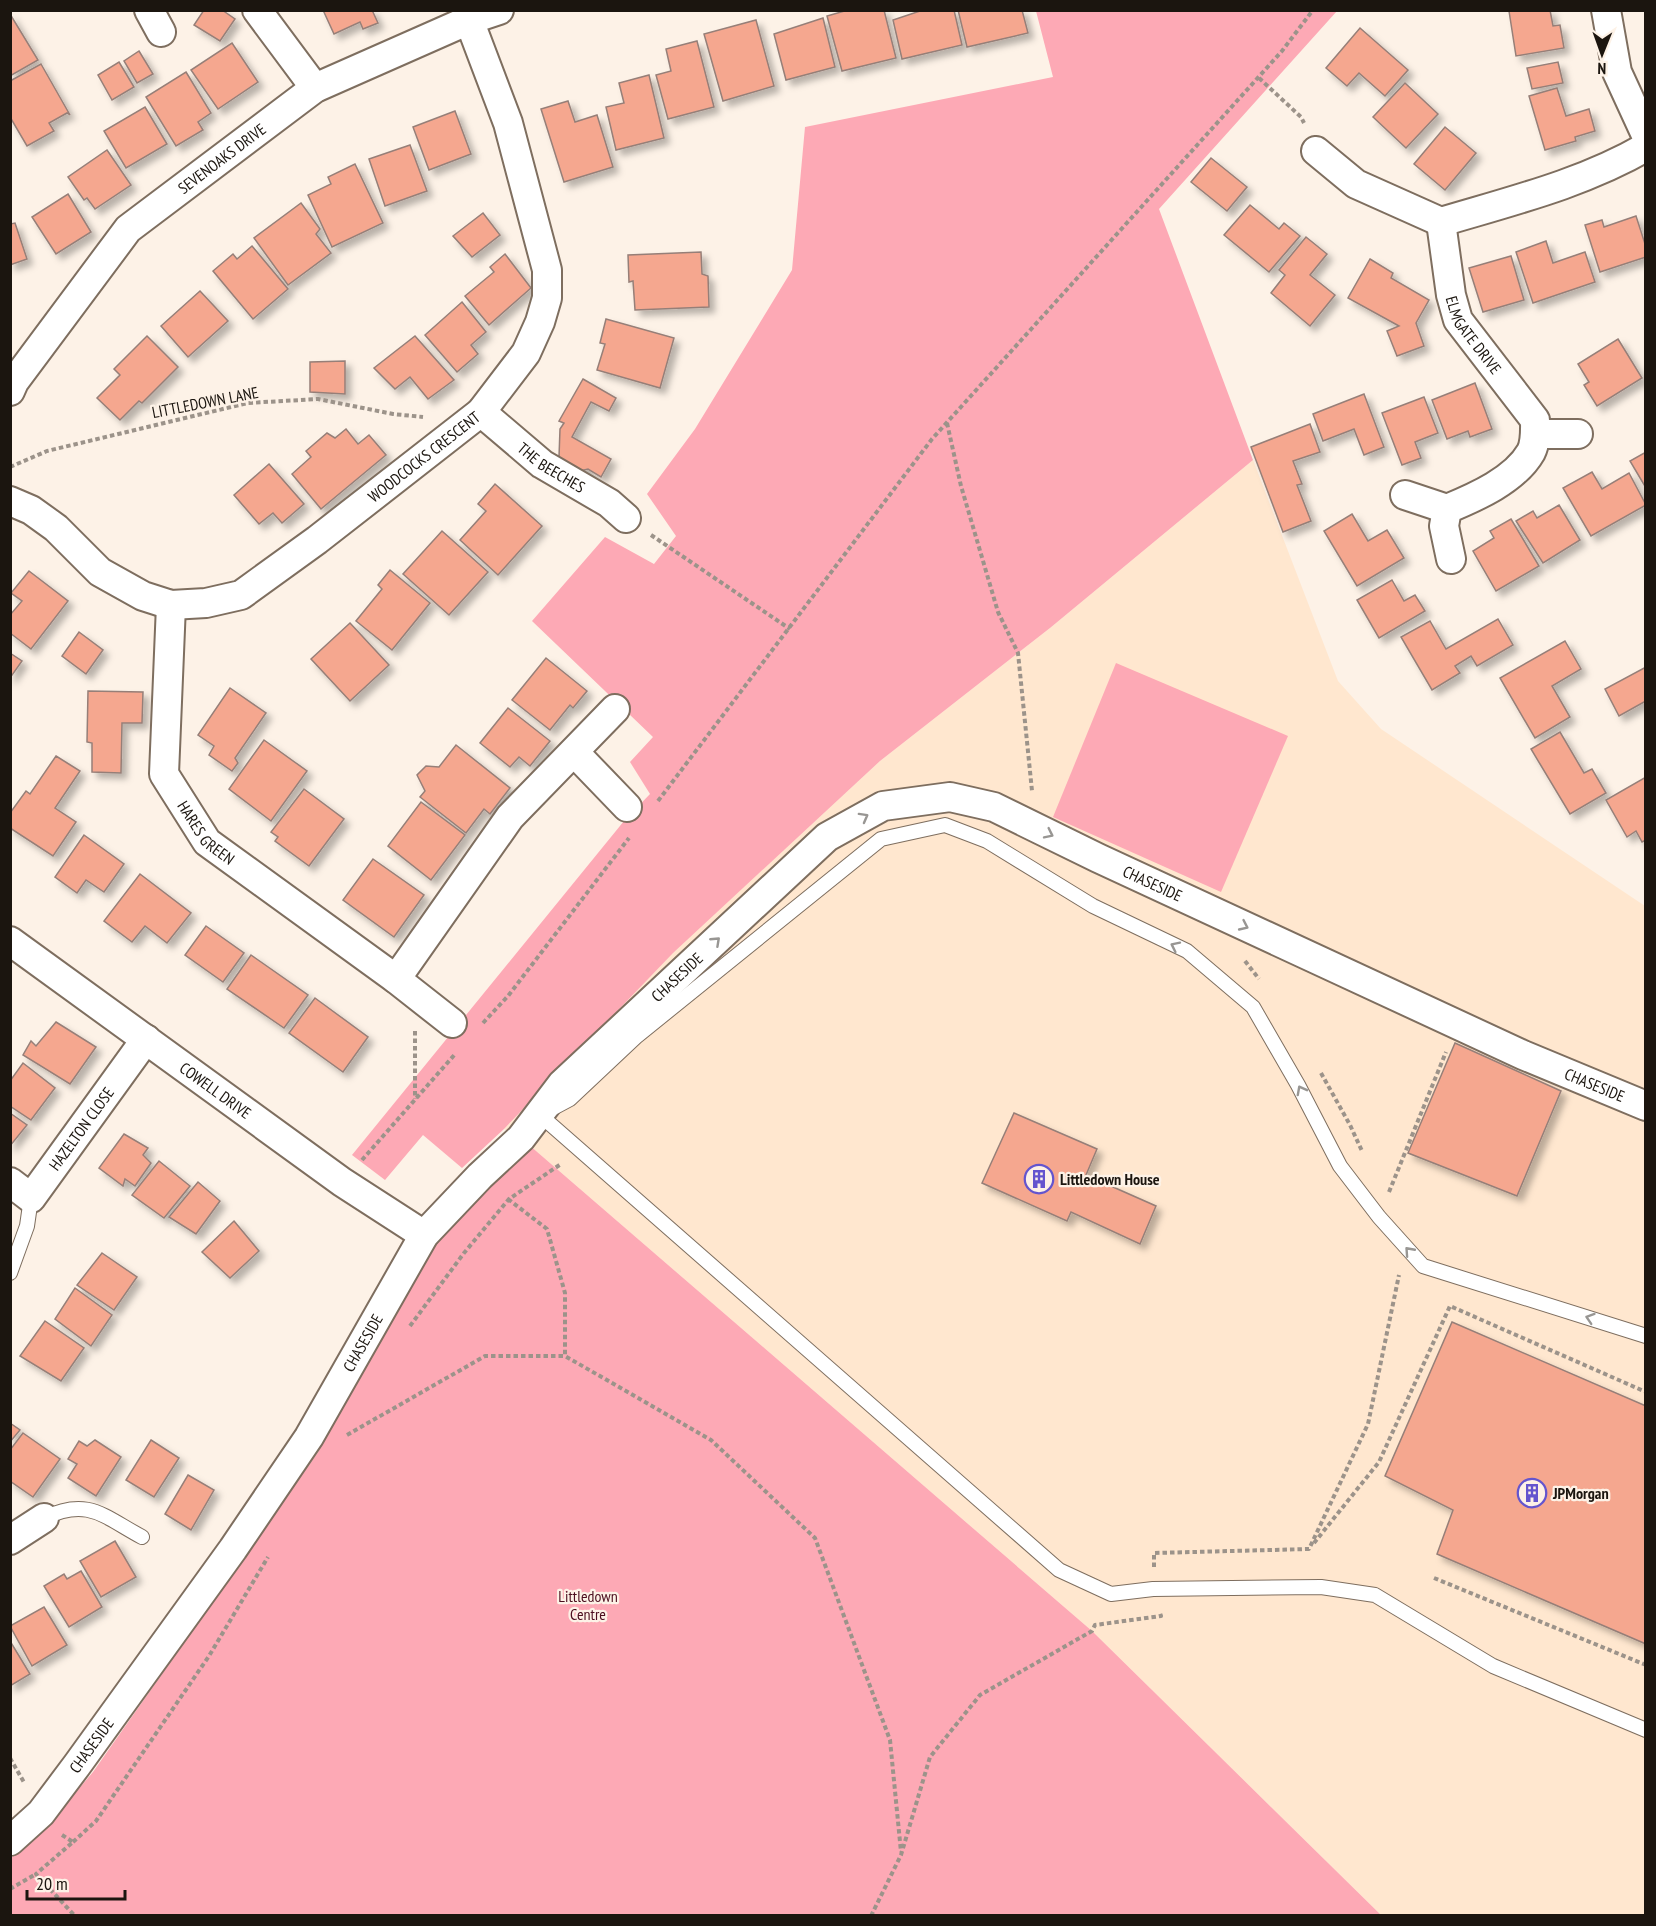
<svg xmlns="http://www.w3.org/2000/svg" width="1656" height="1926" font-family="'PT Sans Narrow',sans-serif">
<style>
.built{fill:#ffe7cf}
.green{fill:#fda9b5}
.building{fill:#f5a78f;stroke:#967f78;stroke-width:1.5;filter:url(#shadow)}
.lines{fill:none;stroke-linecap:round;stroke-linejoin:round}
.service-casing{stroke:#7e6e5f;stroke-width:16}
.minor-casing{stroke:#7e6e5f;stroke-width:32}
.path{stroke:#9c938a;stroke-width:4;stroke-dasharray:4.5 3;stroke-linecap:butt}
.service{stroke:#fff;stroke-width:14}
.minor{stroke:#fff;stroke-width:28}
.oneway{stroke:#989693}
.labels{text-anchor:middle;stroke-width:4.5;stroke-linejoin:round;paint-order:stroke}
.street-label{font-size:16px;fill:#1b150f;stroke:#fdf2e7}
.poi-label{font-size:16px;font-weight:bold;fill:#1b150f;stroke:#fdf2e7;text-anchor:start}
.park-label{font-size:16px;fill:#4c0e1f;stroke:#fdf2e7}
</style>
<defs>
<filter id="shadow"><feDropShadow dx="5.5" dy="5.5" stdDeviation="3" flood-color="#0004"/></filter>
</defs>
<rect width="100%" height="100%" fill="#fdf2e7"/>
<polygon class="built" points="1253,460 1338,681 1381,729 1645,906 1645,1915 1381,1915 1092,1631 521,1138 504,1129 638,985 880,761 1050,628"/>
<g class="green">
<polygon points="1036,11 1337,11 1159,209 1253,460 1050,628 880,761 673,953 504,1129 462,1168 423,1135 385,1180 352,1155 624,821 650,794 630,762 653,737 532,621 605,537 654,564 676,536 647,494 695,429 792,270 805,127 1053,77"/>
<polygon points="1116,663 1288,736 1221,892 1053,817"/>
<polygon points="521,1138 1092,1631 1381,1915 11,1916 11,1858 41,1833 93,1772 318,1452 424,1235"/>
</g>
<g class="building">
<polygon points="204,10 222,10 235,19 220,41 194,25"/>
<polygon points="323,10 372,10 378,23 363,29 360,22 334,34"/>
<polygon points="848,10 884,10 896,58 842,71 827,16"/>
<polygon points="923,10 954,10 962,45 902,59 893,20"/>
<polygon points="958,10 1022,10 1028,33 967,47"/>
<polygon points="1550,10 1553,26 1560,25 1564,48 1516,56 1509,11"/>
<polygon points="10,14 38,60 10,76"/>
<polygon points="823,18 835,67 786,80 774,34"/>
<polygon points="756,20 774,86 723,101 704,34"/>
<polygon points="1360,28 1408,70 1385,96 1359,73 1347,86 1326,68"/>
<polygon points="697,41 714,107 668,119 656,75 671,71 666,49"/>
<polygon points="232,43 258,82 218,109 191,70"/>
<polygon points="139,51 153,74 137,83 124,61"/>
<polygon points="119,62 134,87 112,100 98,75"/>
<polygon points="1558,62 1563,83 1532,89 1527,68"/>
<polygon points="41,64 70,115 67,113 49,123 54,131 27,146 10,117 10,81"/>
<polygon points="186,72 211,113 198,122 203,130 176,146 146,97"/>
<polygon points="649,75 664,138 616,150 606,107 624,103 619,83"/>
<polygon points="1405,83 1438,114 1406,148 1373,117"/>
<polygon points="1557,88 1566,116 1589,109 1595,131 1575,137 1576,141 1545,150 1529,96"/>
<polygon points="568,101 575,122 597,115 613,167 564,182 541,109"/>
<polygon points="145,107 167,144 126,168 104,131"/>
<polygon points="455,111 471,154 429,170 413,127"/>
<polygon points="1445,127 1476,153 1445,190 1414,164"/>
<polygon points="410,145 427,191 385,206 369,159"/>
<polygon points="107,150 131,185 95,209 87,198 84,200 68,177"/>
<polygon points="1211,158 1247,187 1227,211 1191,182"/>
<polygon points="355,164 383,223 332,247 308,195 331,184 328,177"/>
<polygon points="68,194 91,232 56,254 32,217"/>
<polygon points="301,203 320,229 316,234 331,253 288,285 254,238"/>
<polygon points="1250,205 1279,229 1284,223 1300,236 1269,272 1224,235"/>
<polygon points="483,213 500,235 472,257 453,236"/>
<polygon points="1636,216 1646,247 1646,257 1600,272 1585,225 1602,220 1604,227"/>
<polygon points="15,223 27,259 10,265 10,224"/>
<polygon points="1306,237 1327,254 1310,275 1335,295 1310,326 1271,293 1285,275 1279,270"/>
<polygon points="1546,241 1553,263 1585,252 1595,282 1533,303 1516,252"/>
<polygon points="252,246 288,289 253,319 213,271 233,254 237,259"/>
<polygon points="701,252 702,274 708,276 709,307 635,310 633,281 629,282 628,255"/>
<polygon points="505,254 531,288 489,325 465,296 494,272 490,267"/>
<polygon points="1511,256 1524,300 1483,312 1469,268"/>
<polygon points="1370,259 1393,273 1391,278 1429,300 1416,323 1424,346 1397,356 1387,331 1399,326 1348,298"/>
<polygon points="200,291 228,321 188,357 161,326"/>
<polygon points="462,302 486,332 471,345 478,354 457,372 425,335"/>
<polygon points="606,319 674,338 660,388 597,370 605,344 600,343"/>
<polygon points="147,336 178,367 142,403 139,401 120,420 97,398 120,375 114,369"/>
<polygon points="415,336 454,380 428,399 410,377 395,389 374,368"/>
<polygon points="1618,339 1642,378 1597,406 1584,385 1589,382 1578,364"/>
<polygon points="345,361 345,394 310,392 310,362"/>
<polygon points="583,379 616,398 609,411 591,402 572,437 611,459 601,477 588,469 580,471 559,457 560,429 564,423 559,421"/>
<polygon points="1475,383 1492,429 1470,437 1468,431 1447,439 1432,400"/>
<polygon points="1364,394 1384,447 1364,455 1354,429 1323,441 1313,414"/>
<polygon points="1424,397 1438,433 1415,442 1421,458 1402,465 1382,413"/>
<polygon points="1310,424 1320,452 1293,461 1302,484 1297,485 1311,521 1283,532 1251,447"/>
<polygon points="346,429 358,444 369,435 386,455 321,509 292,474 311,457 306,451 327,433 335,438"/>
<polygon points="1646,452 1646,488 1630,461"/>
<polygon points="269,464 304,504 282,523 273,513 259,524 234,495"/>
<polygon points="1592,472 1602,489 1629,473 1646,505 1591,536 1563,488"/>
<polygon points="495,484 542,526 498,575 460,540 486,511 478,504"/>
<polygon points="1559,505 1580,540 1543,563 1516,521 1533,511 1537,518"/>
<polygon points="1352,514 1368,541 1387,530 1404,558 1357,586 1324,531"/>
<polygon points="1511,519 1539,566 1496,591 1473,551 1494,538 1490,531"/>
<polygon points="442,531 488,572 449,615 403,574"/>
<polygon points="390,570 430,603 392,650 356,621 382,589 378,585"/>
<polygon points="29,571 68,601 31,649 10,633 10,615 22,601 11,593"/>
<polygon points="1392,580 1404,601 1415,595 1425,611 1379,638 1357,600"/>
<polygon points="1498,619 1513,645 1477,666 1471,656 1455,666 1460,673 1432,690 1401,637 1430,621 1446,649"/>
<polygon points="350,623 389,665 350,701 311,659"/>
<polygon points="79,632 103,650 86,674 62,656"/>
<polygon points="1565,641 1581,669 1552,686 1570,717 1535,738 1500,678"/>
<polygon points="10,653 22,661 10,678"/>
<polygon points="546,658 587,691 573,708 570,705 550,730 512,700"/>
<polygon points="1646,667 1646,704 1644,702 1619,716 1605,689"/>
<polygon points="230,688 266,713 235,758 238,763 232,771 209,755 214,746 198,735"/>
<polygon points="88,691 143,692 142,723 122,723 121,773 92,772 92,743 87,742"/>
<polygon points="508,708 550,741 530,766 519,757 510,767 480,743"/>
<polygon points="1560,732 1584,773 1592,769 1606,793 1570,814 1531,749"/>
<polygon points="264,740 307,771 271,821 229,789"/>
<polygon points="456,745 510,788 490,814 484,809 466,833 420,797 425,791 417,775 426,766 439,767"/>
<polygon points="56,756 80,771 55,808 76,822 53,856 10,828 10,813 26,791 30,794"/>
<polygon points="1646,777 1646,840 1642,842 1636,831 1627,837 1606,800"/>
<polygon points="304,789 344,819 309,866 275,841 278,837 271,832"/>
<polygon points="421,802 465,835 431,880 388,846"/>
<polygon points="84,835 124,864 104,892 86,880 77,893 55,877"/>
<polygon points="373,859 424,895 394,937 343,900"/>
<polygon points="140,874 191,913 167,943 145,926 132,942 104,921"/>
<polygon points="206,926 244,953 223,982 185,955"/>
<polygon points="251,955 308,995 284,1028 227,989"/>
<polygon points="315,998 368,1037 343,1072 289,1033"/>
<polygon points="56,1022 96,1047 70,1084 23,1055 31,1041 36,1046"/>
<polygon points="1455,1043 1561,1091 1517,1196 1408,1153"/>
<polygon points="23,1063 55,1088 31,1120 10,1106 10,1081"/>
<polygon points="10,1113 27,1125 10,1146"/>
<polygon points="1014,1113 1097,1149 1086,1175 1156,1206 1140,1244 1071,1212 1067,1221 982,1183"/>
<polygon points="124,1134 148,1148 143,1155 151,1163 135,1186 125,1179 123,1186 99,1168"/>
<polygon points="159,1161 190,1186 164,1218 132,1195"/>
<polygon points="198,1182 220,1201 196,1234 169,1217"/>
<polygon points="234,1221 259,1251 230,1278 202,1252"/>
<polygon points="102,1253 137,1277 114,1310 77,1285"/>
<polygon points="75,1288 112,1315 91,1346 55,1319"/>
<polygon points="45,1321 84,1348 61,1381 20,1356"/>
<polygon points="1452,1322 1646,1406 1646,1644 1437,1554 1453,1510 1385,1476"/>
<polygon points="10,1423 20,1430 10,1442"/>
<polygon points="23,1433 60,1459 33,1497 10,1481 10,1450"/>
<polygon points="95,1440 121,1457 96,1496 68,1478 77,1464 68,1459 79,1441 87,1446"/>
<polygon points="151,1440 179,1458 154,1497 126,1480"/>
<polygon points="188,1475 214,1490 191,1530 165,1514"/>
<polygon points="115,1541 136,1577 101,1597 80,1561"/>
<polygon points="81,1571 102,1607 69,1627 44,1586 64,1574 67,1579"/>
<polygon points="44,1607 67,1645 32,1666 10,1626"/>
<polygon points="10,1641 30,1674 10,1686"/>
</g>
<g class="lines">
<g class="service-casing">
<g id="service">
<polyline points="10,1273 27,1226 31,1198"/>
<polyline points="1646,1336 1423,1266 1379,1217 1340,1166 1298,1085 1253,1007 1187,951 1093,906 987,841 945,825 881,839 637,1036 570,1099 540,1115 1059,1570 1111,1594 1153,1589 1321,1587 1375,1595 1493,1666 1646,1730"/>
<path d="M44 1518C88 1497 103 1516 142 1537"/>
</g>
</g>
<g class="minor-casing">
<g id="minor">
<polyline points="149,10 161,32"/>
<polyline points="257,10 315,88"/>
<polyline points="1606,10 1617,72 1646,135"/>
<path d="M1316 151 1356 184 1441 222C1511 201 1582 184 1646 147"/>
<path id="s1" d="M1441 222 1451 295 1458 320 1535 420C1535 430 1536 442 1531 452 1515 480 1476 497 1447 509L1444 526 1451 559"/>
<path id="s2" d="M10 391 14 382 128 229 315 88 469 20 499 10"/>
<path id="s3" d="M481 412 542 464 609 503 626 518"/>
<polyline points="1535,434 1578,434"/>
<polyline points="1405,495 1447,509"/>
<path id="s4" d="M10 501 31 510 56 528 100 572 143 596 171 605 206 603 241 595 317 540 481 412 526 353 540 322 547 298V270L508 123 469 20"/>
<path id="s5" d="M171 605 164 774 207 842 396 979 510 817 615 709"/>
<polyline points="574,752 627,807"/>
<path id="s6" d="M10 941 342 1182 424 1235"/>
<polyline points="396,979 452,1023"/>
<path id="s7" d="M10 1182 31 1198 146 1039"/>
<polyline points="10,1540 44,1518"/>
<path id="s8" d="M10 1841 41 1813 77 1765 233 1549 309 1437 424 1235 480 1176 521 1138 562 1084 827 837 883 806 950 797 994 807 1098 858 1523 1055 1646 1106"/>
</g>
</g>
<g class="path">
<polyline points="1259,78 1301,117 1304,123"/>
<polyline points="947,423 961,486 998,612 1018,653 1032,791"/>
<polyline points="10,467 47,451 248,403 318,399 393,414 423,417"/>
<polyline points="651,535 790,629"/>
<polyline points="658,801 932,439 1282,51 1313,10"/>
<polyline points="1245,961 1259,979"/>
<polyline points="483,1023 508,996 629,838"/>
<polyline points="415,1031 415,1099"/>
<polyline points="1321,1073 1350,1125 1362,1151"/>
<polyline points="362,1160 456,1053"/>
<polyline points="1389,1192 1446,1052"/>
<polyline points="508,1199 547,1229 565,1293 565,1356 711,1440 815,1538 890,1740 901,1852"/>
<polyline points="410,1326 464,1253 509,1199 561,1164"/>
<polyline points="347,1435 485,1356 565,1356"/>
<polyline points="1314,1543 1379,1462 1450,1306 1646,1392"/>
<polyline points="1154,1567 1154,1553 1309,1549 1368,1424 1399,1275"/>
<polyline points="1434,1578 1646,1665"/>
<polyline points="10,1758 25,1784"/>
<polyline points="62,1835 73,1842 36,1874 75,1916"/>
<polyline points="73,1842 96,1821 209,1656 268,1557"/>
<polyline points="10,1889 36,1874"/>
<polyline points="871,1916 901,1855 930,1757 980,1695 1092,1631 1095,1625 1161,1616 1160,1613"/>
</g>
<use href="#service" class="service"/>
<use href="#minor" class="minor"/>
</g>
<defs><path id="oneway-chevron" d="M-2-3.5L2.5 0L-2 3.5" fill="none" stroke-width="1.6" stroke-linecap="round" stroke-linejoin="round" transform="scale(1.5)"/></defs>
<g class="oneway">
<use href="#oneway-chevron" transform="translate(864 817) rotate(-29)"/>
<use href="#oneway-chevron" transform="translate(1049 834) rotate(26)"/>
<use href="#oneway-chevron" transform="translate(1244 926) rotate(25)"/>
<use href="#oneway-chevron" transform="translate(716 941) rotate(-43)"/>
<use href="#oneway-chevron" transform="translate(1175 946) rotate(-154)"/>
<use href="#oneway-chevron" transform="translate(1301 1090) rotate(-118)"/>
<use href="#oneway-chevron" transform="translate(1409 1251) rotate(-132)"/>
<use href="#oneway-chevron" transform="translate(1590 1318) rotate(-162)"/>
</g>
<defs>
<g id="building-ring" transform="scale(1.5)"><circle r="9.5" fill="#fdf2e7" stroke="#6455ce" stroke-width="1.5"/><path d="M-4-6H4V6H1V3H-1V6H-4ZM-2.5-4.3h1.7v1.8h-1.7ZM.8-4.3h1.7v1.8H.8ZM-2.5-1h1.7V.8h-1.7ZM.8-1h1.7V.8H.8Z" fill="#6455ce"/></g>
</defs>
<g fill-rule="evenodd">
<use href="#building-ring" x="1039" y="1179"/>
<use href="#building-ring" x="1532" y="1493"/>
</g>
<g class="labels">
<g class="street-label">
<text dy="6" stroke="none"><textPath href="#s2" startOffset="318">SEVENOAKS DRIVE</textPath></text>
<text dy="6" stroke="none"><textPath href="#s1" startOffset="120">ELMGATE DRIVE</textPath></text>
<text transform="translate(205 402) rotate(-11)" y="6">LITTLEDOWN LANE</text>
<text dy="6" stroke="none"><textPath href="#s4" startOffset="495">WOODCOCKS CRESCENT</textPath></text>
<text dy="6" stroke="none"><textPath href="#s3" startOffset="90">THE BEECHES</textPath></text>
<text dy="6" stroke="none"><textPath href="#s5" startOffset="242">HARES GREEN</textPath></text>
<text dy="6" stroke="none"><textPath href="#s8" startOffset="1656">CHASESIDE</textPath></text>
<text dy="6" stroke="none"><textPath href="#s8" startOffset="1098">CHASESIDE</textPath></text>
<text dy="6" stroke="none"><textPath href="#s8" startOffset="2142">CHASESIDE</textPath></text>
<text dy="6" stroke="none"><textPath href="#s6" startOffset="254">COWELL DRIVE</textPath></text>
<text dy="6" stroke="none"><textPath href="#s7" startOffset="112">HAZELTON CLOSE</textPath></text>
<text dy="6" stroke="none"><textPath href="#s8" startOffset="612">CHASESIDE</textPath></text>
<text dy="6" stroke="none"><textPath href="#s8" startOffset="126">CHASESIDE</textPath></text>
</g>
<g class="poi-label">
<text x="1060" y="1185">Littledown House</text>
<text x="1553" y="1499">JPMorgan</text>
</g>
<g class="park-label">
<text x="588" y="1602">Littledown<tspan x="588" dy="18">Centre</tspan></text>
</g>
</g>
<rect width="1656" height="1926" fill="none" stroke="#1b150f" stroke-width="24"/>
<g transform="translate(1602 54) rotate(181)" stroke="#fdf2e7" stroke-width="4.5" paint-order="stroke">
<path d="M0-4.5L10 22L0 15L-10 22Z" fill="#1b150f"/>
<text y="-9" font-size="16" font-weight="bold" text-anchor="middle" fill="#1b150f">N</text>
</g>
<path d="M27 1890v9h98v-9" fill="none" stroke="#1b150f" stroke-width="3"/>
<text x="36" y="1890" font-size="18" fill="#1b150f" stroke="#fdf2e7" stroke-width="4.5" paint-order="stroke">20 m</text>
</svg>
